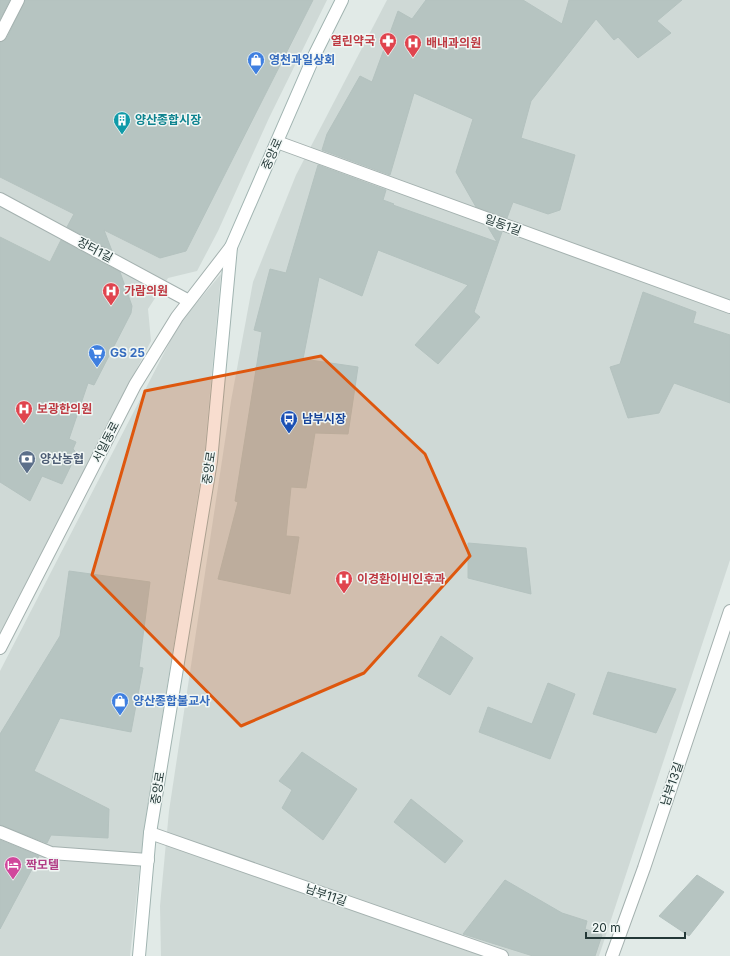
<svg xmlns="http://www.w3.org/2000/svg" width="730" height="956" font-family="Inter,'Noto Sans KR',sans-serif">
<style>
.built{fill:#cfd9d6}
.building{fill:#b6c4c1;stroke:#b4c2bf}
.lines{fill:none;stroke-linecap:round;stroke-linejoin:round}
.service-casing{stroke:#a4b1af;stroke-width:14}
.minor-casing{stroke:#a4b1af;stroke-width:14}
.secondary-casing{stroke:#a1b4b1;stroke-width:14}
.service{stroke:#fff;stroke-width:12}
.minor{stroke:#fff;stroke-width:12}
.secondary{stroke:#fff;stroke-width:12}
.marked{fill:#de570e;fill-opacity:0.2;stroke:#de570e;stroke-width:3;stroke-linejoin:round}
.labels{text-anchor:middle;stroke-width:3;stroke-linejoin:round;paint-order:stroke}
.health-label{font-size:12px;font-weight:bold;fill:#be3a42;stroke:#f1f7f5;text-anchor:start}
.shop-label{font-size:12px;font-weight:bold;fill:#366cbe;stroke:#f1f7f5;text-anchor:start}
.culture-label{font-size:12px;font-weight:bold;fill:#0d838f;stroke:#f1f7f5;text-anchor:start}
.street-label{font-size:12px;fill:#233837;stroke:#f1f7f5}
.transit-label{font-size:12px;font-weight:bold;fill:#164399;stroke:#f1f7f5;text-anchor:start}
.service-label{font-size:12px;font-weight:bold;fill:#4e5e75;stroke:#f1f7f5;text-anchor:start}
.hotel-label{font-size:12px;font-weight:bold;fill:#b23c85;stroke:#f1f7f5;text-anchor:start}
</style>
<rect width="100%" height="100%" fill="#e1eae7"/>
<g class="built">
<polygon points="0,0 327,0 269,118 218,231 197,271 168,278 148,309 151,341 0,634"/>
<polygon points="387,0 730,0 730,560 599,956 161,956 160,906 169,811 231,401 253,282 296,175"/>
<polygon points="221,274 204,458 144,829 130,956 0,956 0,671 179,324"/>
</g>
<g class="building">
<polygon points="0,0 10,0 0,19"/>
<polygon points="25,0 313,0 186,251 160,258 104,230 112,251 67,227 74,214 0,177 0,42 7,38"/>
<polygon points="426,0 523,0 562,24 569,0 682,0 657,21 671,33 638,58 618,37 614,40 596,19 531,101 521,138 575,155 560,210 548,214 513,202 507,218 476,207 456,172 473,119 414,93 390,175 322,150 327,134 360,76 372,82 398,11 412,19"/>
<polygon points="318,165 386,190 383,200 394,204 393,205 497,242 488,227 502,232 474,312 480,317 438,364 415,345 468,285 378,250 362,296 319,277 303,359 358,367 348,434 315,433 306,488 291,487 286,536 299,537 290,594 218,579 238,502 235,501 262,332 254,330 270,269 286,273"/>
<polygon points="0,237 50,262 61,240 120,272 132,306 131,313 94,385 88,383 69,439 76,442 73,449 77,453 62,484 42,476 30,501 0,482"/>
<polygon points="643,292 696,312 693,323 730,335 730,403 674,383 659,413 628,418 610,367 620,364"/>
<polygon points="468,543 526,548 531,594 468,578"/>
<polygon points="69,571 150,582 139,667 143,668 131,732 60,718 34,771 109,809 108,838 51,835 47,843 0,825 0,734 60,636"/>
<polygon points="441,636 473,658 450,695 418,676"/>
<polygon points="608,672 676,689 656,733 593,714"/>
<polygon points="548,683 575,694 550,759 479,732 488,707 532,724"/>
<polygon points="302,752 357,789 323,840 282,808 292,790 279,781"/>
<polygon points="411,799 463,841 445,863 394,822"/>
<polygon points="0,840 39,856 0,929"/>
<polygon points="697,875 724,892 689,936 659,916"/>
<polygon points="505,880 562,913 587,921 585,929 602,935 595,956 533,956 463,934"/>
</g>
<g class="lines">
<g class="service-casing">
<g id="service">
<polyline points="0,35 18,0"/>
<polyline points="0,199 189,301"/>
<polyline points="0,832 51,853 148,860"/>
</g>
</g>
<g class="minor-casing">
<g id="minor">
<polyline points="277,142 730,307"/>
<polyline points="0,648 135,385 177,317 231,247"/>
<polyline points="150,833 502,956"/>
<polyline points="612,956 644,868 730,611"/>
</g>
</g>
<g class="secondary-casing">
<polyline id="secondary" points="139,956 150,833 211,461 231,247 315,54 342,0"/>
</g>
<use href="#service" class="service"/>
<use href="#minor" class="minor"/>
<use href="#secondary" class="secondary"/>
</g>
<path class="marked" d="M321 356 425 454 470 556 364 673 241 726 92 575 145 391Z"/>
<defs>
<g id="pharmacy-pin" transform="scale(0.9)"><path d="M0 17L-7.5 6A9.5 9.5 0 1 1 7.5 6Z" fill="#e0444e" stroke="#f1f7f5"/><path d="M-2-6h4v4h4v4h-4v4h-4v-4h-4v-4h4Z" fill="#fff"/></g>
<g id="hospital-pin" transform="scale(0.9)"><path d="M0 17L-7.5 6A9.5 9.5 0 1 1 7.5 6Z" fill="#e0444e" stroke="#f1f7f5"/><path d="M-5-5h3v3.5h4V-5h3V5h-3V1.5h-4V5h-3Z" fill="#fff"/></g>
<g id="shop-pin" transform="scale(0.9)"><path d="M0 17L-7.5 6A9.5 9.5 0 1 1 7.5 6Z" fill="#3f7fe0" stroke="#f1f7f5"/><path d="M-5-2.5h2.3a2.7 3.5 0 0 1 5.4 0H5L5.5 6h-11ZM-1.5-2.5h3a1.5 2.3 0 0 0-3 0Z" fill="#fff"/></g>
<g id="building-pin" transform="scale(0.9)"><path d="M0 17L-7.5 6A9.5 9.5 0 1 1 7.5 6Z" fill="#0f9aa8" stroke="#f1f7f5"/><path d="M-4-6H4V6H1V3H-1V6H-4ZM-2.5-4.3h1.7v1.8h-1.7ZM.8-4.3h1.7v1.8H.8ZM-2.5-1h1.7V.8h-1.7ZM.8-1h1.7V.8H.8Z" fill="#fff"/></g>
<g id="supermarket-pin" transform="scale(0.9)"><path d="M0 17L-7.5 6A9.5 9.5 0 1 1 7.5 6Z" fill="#3f7fe0" stroke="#f1f7f5"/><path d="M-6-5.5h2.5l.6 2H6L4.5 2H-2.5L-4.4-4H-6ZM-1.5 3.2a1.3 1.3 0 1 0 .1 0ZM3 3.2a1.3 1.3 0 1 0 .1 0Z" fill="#fff"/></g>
<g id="bus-pin" transform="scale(0.9)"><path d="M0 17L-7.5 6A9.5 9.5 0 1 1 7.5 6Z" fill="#1a4fb4" stroke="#f1f7f5"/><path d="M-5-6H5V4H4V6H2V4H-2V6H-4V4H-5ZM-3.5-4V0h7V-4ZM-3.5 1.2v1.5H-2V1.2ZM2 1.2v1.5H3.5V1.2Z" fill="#fff"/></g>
<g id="bank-pin" transform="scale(0.9)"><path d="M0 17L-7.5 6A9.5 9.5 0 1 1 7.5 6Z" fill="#5c6f8a" stroke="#f1f7f5"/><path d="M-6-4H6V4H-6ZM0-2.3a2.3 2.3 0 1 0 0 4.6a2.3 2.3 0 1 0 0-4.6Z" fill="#fff"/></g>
<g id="hotel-pin" transform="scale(0.9)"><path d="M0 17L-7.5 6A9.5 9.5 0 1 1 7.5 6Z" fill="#d1479c" stroke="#f1f7f5"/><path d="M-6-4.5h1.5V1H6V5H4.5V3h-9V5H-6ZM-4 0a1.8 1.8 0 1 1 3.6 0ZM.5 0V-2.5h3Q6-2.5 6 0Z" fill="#fff"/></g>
</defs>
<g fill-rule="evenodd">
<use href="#pharmacy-pin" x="388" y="41"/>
<use href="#hospital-pin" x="413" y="43"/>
<use href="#shop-pin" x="256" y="60"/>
<use href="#building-pin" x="122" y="120"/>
<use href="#hospital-pin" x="111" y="291"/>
<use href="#supermarket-pin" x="97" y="353"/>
<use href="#hospital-pin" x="24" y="409"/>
<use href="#bus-pin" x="289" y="419"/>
<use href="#bank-pin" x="27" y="459"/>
<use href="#hospital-pin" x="344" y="579"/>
<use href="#shop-pin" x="120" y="701"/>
<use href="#hotel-pin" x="13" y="865"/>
</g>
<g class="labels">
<g class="health-label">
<text x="375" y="45" text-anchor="end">열린약국</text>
<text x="426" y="47">배내과의원</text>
<text x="124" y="295">가람의원</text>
<text x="37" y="413">보광한의원</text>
<text x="357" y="583">이경환이비인후과</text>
</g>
<g class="shop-label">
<text x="269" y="64">영천과일상회</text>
<text x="110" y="357">GS 25</text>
<text x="133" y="705">양산종합불교사</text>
</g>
<g class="culture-label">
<text x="135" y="124">양산종합시장</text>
</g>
<g class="street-label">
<text transform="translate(272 154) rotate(-66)" y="4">중앙로</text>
<text transform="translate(503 225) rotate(20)" y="4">일동1길</text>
<text transform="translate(95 250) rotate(28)" y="4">장터1길</text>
<text transform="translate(106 442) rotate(-63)" y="4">서일동로</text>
<text transform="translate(209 468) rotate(-82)" y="4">중앙로</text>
<text transform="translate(672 784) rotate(-71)" y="4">남부13길</text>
<text transform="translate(158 788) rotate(-81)" y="4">중앙로</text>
<text transform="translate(326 895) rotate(19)" y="4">남부11길</text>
</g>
<g class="transit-label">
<text x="302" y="423">남부시장</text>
</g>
<g class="service-label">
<text x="40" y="463">양산농협</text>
</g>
<g class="hotel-label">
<text x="26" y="869">짝모텔</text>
</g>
</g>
<path d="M586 932v6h99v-6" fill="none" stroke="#233837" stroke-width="2"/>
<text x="592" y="932" font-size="12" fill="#233837" stroke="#f1f7f5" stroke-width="3" paint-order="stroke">20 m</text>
</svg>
